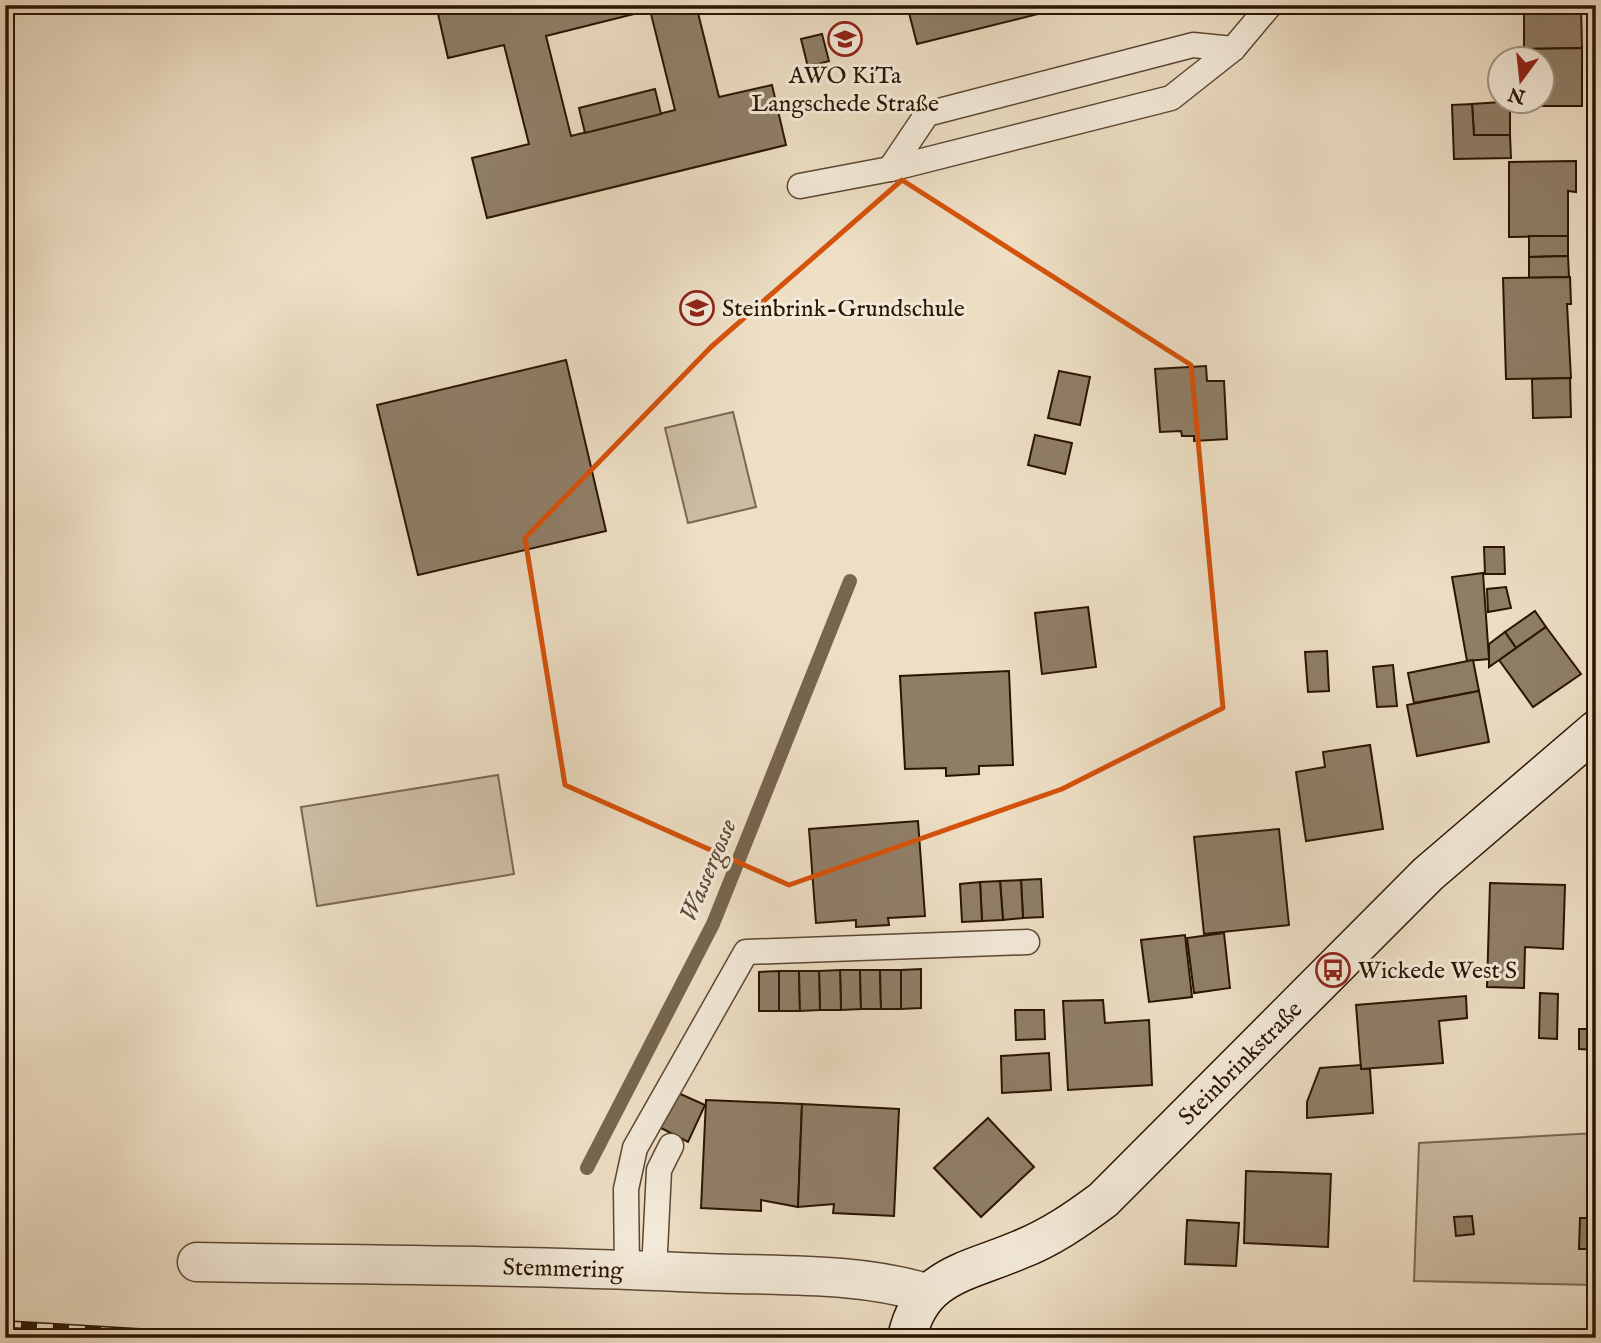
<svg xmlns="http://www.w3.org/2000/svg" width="1601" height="1343" font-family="'IM FELL English',serif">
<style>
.green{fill:#ccbca3;stroke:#7b6852;stroke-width:2}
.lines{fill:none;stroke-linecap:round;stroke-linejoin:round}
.stream{stroke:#77654f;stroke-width:14}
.building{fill:#8f7e67;stroke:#2a1502;stroke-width:2;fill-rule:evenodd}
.lane-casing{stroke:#5b4732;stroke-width:27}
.street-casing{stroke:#5b4732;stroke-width:41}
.secondary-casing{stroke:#2a1502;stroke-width:41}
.lane{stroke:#f3ead9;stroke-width:24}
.street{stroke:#f3ead9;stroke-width:38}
.secondary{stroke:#f3ead9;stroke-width:38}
.rail-casing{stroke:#2a1502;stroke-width:8}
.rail{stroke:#f3ead9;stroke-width:5;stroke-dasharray:16;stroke-linecap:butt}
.marked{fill:none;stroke:#d5520b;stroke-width:5;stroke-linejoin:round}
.labels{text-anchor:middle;stroke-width:6;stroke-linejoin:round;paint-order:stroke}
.poi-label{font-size:24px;fill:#2a1502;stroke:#f3ead9;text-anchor:start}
.street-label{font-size:24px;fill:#2a1502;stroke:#f3ead9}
.water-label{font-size:26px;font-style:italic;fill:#5e4a35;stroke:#f3ead9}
</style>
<rect width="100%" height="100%" fill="#eddec4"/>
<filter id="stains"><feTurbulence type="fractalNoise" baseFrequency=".00286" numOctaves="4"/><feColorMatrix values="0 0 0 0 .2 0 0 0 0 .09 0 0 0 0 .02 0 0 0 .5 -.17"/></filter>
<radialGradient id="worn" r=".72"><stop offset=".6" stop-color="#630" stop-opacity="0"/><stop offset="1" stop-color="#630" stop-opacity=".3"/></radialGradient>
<g class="green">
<polygon points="733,412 756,507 688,523 665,428"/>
<polygon points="498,775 514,874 317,906 301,807"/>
<polygon points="1596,1133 1596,1285 1414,1281 1419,1143"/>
</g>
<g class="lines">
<polyline class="stream" points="587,1168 713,924 850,581"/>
</g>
<g class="building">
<path d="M436 5H696L719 97 772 85 786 145 487 218 472 158 529 144 504 45 448 58ZM650 10 675 110 571 136 546 36Z"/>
<polygon points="907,5 1074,5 917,44"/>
<polygon points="1524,5 1581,5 1582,48 1524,49"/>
<polygon points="822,34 829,61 808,67 801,39"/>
<polygon points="1582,48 1582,106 1501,106 1501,102 1542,102 1542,60 1524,60 1524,49"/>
<polygon points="655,89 661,114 585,133 579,108"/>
<polygon points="1501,102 1501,106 1510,106 1510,135 1474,135 1472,104"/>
<polygon points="1472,104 1474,135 1510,135 1511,158 1454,159 1452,105"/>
<polygon points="1576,161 1576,192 1568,191 1568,236 1509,237 1509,162"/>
<polygon points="1529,236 1568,236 1568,256 1529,257"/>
<polygon points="1568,256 1569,277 1529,278 1529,257"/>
<polygon points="1570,277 1571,304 1567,304 1571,378 1506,379 1503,278"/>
<polygon points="566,360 606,531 418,575 377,405"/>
<polygon points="1206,366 1207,381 1224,381 1227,439 1194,441 1194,436 1182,436 1181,431 1160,432 1155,369"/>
<polygon points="1059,371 1090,377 1080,425 1048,418"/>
<polygon points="1570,378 1571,417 1533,418 1532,379"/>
<polygon points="1035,435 1072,443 1065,474 1028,465"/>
<polygon points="1484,547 1504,547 1505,574 1485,574"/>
<polygon points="1483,573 1489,659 1467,661 1452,577"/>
<polygon points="1506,587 1511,608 1488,612 1487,589"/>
<polygon points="1088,607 1096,667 1042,674 1035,613"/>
<polygon points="1535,611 1546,627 1516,648 1505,632"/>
<polygon points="1546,627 1581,674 1533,707 1499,660"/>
<polygon points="1505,632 1516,648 1489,667 1489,644"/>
<polygon points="1327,651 1329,691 1308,692 1305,652"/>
<polygon points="1473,660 1479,691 1414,703 1408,673"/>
<polygon points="1393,665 1397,706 1377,707 1373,667"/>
<polygon points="1009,671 1013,765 979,766 979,774 946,776 946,768 905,769 900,676"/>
<polygon points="1479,691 1489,742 1417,756 1407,705"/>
<polygon points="1370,745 1383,829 1306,841 1296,772 1325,767 1323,752"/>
<polygon points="918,821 925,916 888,918 889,925 856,927 856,920 816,923 809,829"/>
<polygon points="1279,829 1289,925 1204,934 1194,837"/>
<polygon points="1041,879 1043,917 1023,918 1021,880"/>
<polygon points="1021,880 1023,918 1003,920 1000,881"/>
<polygon points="1000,881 1003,920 982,921 980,882"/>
<polygon points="980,882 982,921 962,922 960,884"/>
<polygon points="1490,883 1565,885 1563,949 1525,947 1524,988 1487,987"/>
<polygon points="1224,933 1230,988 1194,993 1187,938"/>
<polygon points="1185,935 1192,997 1149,1002 1141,940"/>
<polygon points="921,969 921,1008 901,1009 901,970"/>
<polygon points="840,970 860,970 861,1009 841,1010"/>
<polygon points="840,970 841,1010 820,1010 819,971"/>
<polygon points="860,970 880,970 881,1009 861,1009"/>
<polygon points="880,970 901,970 901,1009 881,1009"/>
<polygon points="779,971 799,971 800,1011 779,1011"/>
<polygon points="779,971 779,1011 759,1011 759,972"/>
<polygon points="799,971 819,971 820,1010 800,1011"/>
<polygon points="1540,993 1558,994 1557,1039 1539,1038"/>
<polygon points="1466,996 1467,1018 1439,1021 1443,1063 1361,1069 1356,1005"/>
<polygon points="1103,1000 1105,1023 1149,1020 1152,1085 1068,1090 1063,1001"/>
<polygon points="1015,1010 1044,1010 1045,1039 1016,1040"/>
<polygon points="1579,1029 1596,1029 1596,1050 1579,1049"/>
<polygon points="1049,1053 1051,1090 1002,1093 1001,1056"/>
<polygon points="1361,1065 1361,1069 1370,1069 1373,1113 1307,1118 1307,1102 1320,1068"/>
<polygon points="676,1092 705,1105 688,1142 659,1127"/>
<polygon points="706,1100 802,1104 798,1207 761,1200 761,1211 701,1208"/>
<polygon points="802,1104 899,1109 894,1216 833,1213 834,1204 798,1207"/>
<polygon points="988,1118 1034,1167 981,1217 934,1168"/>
<polygon points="1246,1171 1331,1174 1328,1247 1244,1243"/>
<polygon points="1472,1216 1474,1234 1456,1236 1454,1217"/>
<polygon points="1580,1218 1596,1218 1596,1249 1579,1249"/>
<polygon points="1187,1220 1239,1223 1236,1266 1185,1264"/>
</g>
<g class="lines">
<g class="lane-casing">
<g id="lane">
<polyline points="890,169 927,114 1193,45 1233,49"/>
<polyline points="800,186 890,169 1171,98 1233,49 1270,5"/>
<polyline points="627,1270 626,1189 635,1148 746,952 1027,942"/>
<polyline points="654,1271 659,1170 671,1146"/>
</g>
</g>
<g class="street-casing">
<g id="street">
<path id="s1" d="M197 1262C367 1265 536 1265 705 1273 778 1276 856 1272 926 1293"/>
</g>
</g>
<g class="secondary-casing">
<g id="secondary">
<path id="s2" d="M907 1338C920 1275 968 1272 1019 1250 1050 1238 1076 1220 1103 1200L1428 874 1596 730"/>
</g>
</g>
<use href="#lane" class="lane"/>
<use href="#street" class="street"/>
<use href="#secondary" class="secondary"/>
<g class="rail-casing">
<polyline id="rail" points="5,1324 241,1338"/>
</g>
<use href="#rail" class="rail"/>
</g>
<path class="marked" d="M902 180 1191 365 1223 708 1062 789 789 885 565 785 525 538 711 347Z"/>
<defs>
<g id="school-ring" transform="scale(1.75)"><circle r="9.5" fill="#f3ead9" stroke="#8f2418" stroke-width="1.5"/><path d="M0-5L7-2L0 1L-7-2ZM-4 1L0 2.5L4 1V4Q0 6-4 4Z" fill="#8f2418"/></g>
<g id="bus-ring" transform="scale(1.75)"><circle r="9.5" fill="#f3ead9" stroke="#8f2418" stroke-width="1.5"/><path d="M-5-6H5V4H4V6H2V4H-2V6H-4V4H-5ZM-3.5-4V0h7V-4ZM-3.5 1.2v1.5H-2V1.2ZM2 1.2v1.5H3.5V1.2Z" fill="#8f2418"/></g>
</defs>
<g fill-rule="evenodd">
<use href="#school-ring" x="845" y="39"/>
<use href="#school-ring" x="697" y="308"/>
<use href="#bus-ring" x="1333" y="970"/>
</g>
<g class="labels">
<g class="poi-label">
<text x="845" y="83" text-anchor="middle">AWO KiTa<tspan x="845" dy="28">Langschede Straße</tspan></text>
<text x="722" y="316">Steinbrink-Grundschule</text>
<text x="1358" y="978">Wickede West S</text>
</g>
<g class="street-label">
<text dy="8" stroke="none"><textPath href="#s2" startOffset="443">Steinbrinkstraße</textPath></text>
<text dy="8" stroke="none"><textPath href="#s1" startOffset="366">Stemmering</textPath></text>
</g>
<g class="water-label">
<text transform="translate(707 870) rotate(-67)" y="9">Wassergosse</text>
</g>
</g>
<rect width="1601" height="1343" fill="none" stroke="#eddec4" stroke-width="28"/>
<rect x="7" y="7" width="1587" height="1329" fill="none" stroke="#2a1502" stroke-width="3.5"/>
<rect x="14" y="14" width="1573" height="1315" fill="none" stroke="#2a1502" stroke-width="2"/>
<g transform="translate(1521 80) rotate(195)"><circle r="33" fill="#f3ead9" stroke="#a39583" stroke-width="2"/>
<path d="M0-5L12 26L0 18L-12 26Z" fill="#8f2418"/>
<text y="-10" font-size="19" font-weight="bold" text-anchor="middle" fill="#2a1502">N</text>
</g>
<rect width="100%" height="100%" filter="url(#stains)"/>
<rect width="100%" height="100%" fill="url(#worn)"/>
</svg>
